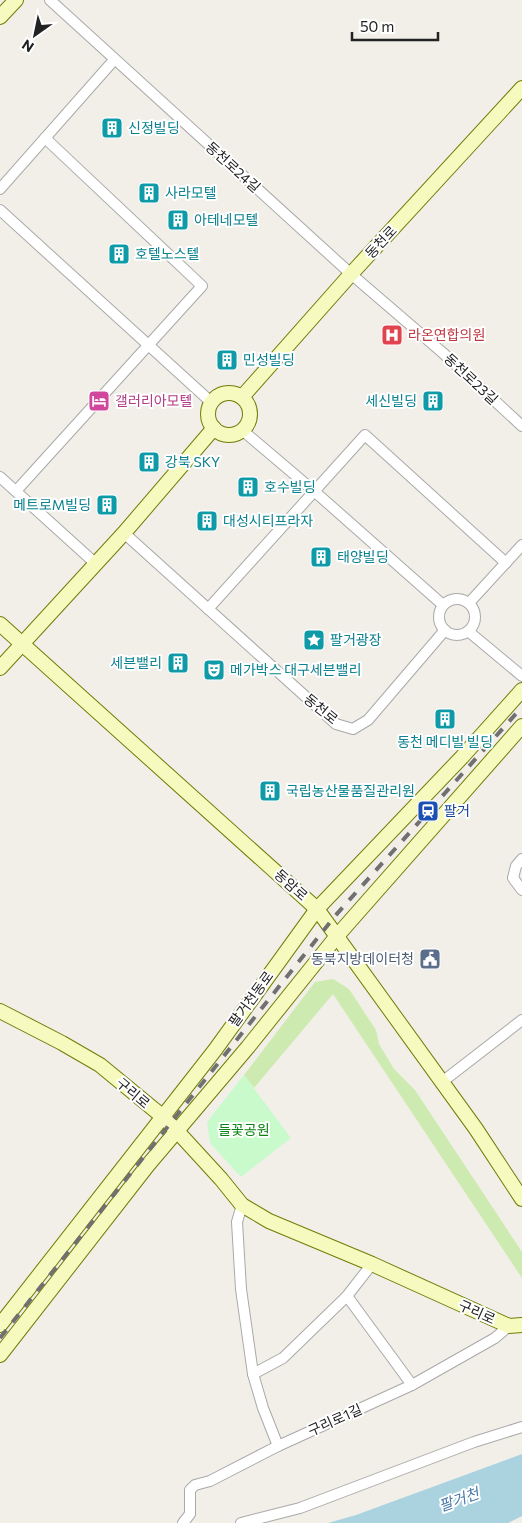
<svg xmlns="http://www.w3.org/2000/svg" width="522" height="1523" font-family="Commissioner,'Noto Sans KR',sans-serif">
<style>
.grass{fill:#cdebb0}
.park{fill:#c8facc}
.water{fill:#aad3df}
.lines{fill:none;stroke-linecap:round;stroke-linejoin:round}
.street-casing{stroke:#a9a9a9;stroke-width:12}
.secondary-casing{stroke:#707d05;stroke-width:16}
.street{stroke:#fff;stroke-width:10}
.secondary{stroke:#f7fabf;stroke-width:14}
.rail{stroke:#707070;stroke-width:4;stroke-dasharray:10 10;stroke-linecap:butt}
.labels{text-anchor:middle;stroke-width:4;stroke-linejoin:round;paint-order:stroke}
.culture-label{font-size:14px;fill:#0d838f;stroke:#fff;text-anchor:start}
.street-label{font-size:14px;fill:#222;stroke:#fff}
.health-label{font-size:14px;fill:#be3a42;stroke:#fff;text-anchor:start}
.hotel-label{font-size:14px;fill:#b23c85;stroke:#fff;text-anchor:start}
.transit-label{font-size:14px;fill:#164399;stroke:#fff;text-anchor:start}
.service-label{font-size:14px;fill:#4e5e75;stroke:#fff;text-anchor:end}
.park-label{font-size:14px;fill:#0c8416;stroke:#fff}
.water-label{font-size:15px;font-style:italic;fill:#4a7aab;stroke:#fff}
</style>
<rect width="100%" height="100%" fill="#f2efe9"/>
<polygon class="grass" points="333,979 349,989 376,1030 379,1044 394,1069 415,1090 522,1252 522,1278 333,994 254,1088 244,1075 315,982"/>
<polygon class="park" points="244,1075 291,1138 241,1177 210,1143 207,1122"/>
<polygon class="water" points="522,1454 522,1516 508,1523 328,1523 356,1515"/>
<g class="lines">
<g class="street-casing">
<g id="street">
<polyline points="50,0 351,274 443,353 522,426"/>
<polyline points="0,189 114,60"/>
<polyline points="0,210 211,402"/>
<polyline points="242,430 314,491 443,605"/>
<polyline points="0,477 95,563"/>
<polyline points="16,491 202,286 45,138"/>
<polyline points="124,533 336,724 353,729 368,720 445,630"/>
<circle cx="457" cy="617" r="18"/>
<polyline points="469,603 522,545"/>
<polyline points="208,609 365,435 506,563"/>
<polyline points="468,631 522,676"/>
<polyline points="522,859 516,866 513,878 522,890"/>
<polyline points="442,1082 522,1020"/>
<polyline points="242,1205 237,1222 241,1289 253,1374 263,1408 278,1446"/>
<polyline points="347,1296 412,1385"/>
<polyline points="253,1374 283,1358 347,1296 372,1264"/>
<polyline points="183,1523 190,1514 190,1490 195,1485 210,1481 278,1446 412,1385 495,1338 509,1326"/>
<polyline points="241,1523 300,1508 474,1442 522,1427"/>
</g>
</g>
<g class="secondary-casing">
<g id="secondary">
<polyline points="0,17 16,0"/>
<circle cx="229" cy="414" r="21"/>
<polyline points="242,397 351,274 522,88"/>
<polyline points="0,624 317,909 476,1129 522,1199"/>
<polyline points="0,668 124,533 214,428"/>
<polyline points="0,1011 62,1043 100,1065 162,1116 177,1131 221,1179 242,1205 269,1221 372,1264 509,1326 522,1325"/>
<polyline points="0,1325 215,1050 317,909 462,757 522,690"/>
<polyline points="0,1355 148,1165 248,1047 337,936 522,726"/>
</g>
</g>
<use href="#street" class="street"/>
<use href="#secondary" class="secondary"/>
<polyline class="rail" points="0,1338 335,916 522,707"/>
</g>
<defs>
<g id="building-square" transform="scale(1.125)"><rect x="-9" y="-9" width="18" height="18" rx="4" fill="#0f9aa8" stroke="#fff"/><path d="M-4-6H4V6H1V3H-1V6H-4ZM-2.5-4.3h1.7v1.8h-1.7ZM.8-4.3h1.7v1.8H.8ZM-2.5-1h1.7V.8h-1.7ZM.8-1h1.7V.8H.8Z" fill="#fff"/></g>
<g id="hospital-square" transform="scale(1.125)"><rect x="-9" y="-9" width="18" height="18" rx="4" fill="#e0444e" stroke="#fff"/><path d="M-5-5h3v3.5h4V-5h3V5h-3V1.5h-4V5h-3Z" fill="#fff"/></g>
<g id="hotel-square" transform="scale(1.125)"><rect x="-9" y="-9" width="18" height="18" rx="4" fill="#d1479c" stroke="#fff"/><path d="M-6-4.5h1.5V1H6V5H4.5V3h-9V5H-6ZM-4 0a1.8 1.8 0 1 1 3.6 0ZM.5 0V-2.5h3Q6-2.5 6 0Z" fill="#fff"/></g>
<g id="sight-square" transform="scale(1.125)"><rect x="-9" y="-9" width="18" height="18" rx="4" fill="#0f9aa8" stroke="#fff"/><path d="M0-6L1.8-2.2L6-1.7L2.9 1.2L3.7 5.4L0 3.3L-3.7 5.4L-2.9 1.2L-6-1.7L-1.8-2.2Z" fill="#fff"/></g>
<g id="theatre-square" transform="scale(1.125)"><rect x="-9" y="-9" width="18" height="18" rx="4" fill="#0f9aa8" stroke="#fff"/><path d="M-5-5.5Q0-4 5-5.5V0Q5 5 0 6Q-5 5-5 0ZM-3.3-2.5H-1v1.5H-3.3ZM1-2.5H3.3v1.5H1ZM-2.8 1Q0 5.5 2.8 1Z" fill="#fff"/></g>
<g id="station-square" transform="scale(1.125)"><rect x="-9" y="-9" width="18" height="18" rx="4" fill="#1a4fb4" stroke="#fff"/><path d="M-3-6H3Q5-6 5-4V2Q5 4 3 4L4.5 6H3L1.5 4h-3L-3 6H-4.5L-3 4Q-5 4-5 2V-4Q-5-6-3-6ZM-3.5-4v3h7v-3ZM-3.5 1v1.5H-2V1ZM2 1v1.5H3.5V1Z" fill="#fff"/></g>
<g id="civic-square" transform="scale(1.125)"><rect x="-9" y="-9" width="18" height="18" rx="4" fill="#5c6f8a" stroke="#fff"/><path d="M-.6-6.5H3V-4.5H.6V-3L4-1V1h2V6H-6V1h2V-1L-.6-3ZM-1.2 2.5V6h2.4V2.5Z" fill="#fff"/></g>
</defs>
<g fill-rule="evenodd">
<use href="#building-square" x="112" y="128"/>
<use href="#building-square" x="149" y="193"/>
<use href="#building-square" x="178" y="220"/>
<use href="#building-square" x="119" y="254"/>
<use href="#hospital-square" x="392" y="335"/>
<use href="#building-square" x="227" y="360"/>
<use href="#hotel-square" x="99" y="401"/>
<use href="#building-square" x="433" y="401"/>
<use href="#building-square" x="149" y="462"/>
<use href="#building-square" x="248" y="487"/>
<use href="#building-square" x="107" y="505"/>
<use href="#building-square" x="207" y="521"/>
<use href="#building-square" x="321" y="557"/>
<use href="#sight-square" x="314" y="640"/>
<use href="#building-square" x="178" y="663"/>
<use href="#theatre-square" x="214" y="670"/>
<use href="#building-square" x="445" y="719"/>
<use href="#building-square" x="270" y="791"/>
<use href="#station-square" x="428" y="811"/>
<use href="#civic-square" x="430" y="959"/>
</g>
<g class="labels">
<g class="culture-label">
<text x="128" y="133">신정빌딩</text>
<text x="165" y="198">사라모텔</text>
<text x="194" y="225">아테네모텔</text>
<text x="135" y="259">호텔노스텔</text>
<text x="243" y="365">민성빌딩</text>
<text x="417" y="406" text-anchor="end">세신빌딩</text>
<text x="165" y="467">강북 SKY</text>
<text x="264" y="492">호수빌딩</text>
<text x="91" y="510" text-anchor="end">메트로M빌딩</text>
<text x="223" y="526">대성시티프라자</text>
<text x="337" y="562">태양빌딩</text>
<text x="330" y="645">팔거광장</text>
<text x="162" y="668" text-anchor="end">세븐밸리</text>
<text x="230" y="675">메가박스 대구세븐밸리</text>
<text x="445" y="747" text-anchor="middle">동천 메디빌 빌딩</text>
<text x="286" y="796">국립농산물품질관리원</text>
</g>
<g class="street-label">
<text transform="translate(233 167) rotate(42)" y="5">동천로24길</text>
<text transform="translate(381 242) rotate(-47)" y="5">동천로</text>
<text transform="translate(471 379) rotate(43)" y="5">동천로23길</text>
<text transform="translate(321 709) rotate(39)" y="5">동천로</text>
<text transform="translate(291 885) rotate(42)" y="5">동암로</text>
<text transform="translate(251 999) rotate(-54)" y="5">팔거천동로</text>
<text transform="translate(133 1093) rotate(40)" y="5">구리로</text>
<text transform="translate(477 1312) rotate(24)" y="5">구리로</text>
<text transform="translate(335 1420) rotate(-24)" y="5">구리로1길</text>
</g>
<g class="health-label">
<text x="408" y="340">라온연합의원</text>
</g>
<g class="hotel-label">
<text x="115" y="406">갤러리아모텔</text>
</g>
<g class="transit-label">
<text x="444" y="816">팔거</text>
</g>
<g class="service-label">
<text x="414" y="964">동북지방데이터청</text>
</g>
<g class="park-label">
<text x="244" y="1135">들꽃공원</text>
</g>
<g class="water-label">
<text transform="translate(459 1500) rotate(-20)" y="5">팔거천</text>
</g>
</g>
<g transform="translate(35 35) rotate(213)" stroke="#ffffff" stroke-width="4" paint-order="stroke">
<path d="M0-4L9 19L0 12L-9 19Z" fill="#222222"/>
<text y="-8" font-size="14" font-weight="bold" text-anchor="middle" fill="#222222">N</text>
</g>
<path d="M352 32v8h86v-8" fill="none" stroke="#222222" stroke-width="2.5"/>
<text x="360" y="32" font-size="15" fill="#222222" stroke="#ffffff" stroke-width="4" paint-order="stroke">50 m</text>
</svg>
